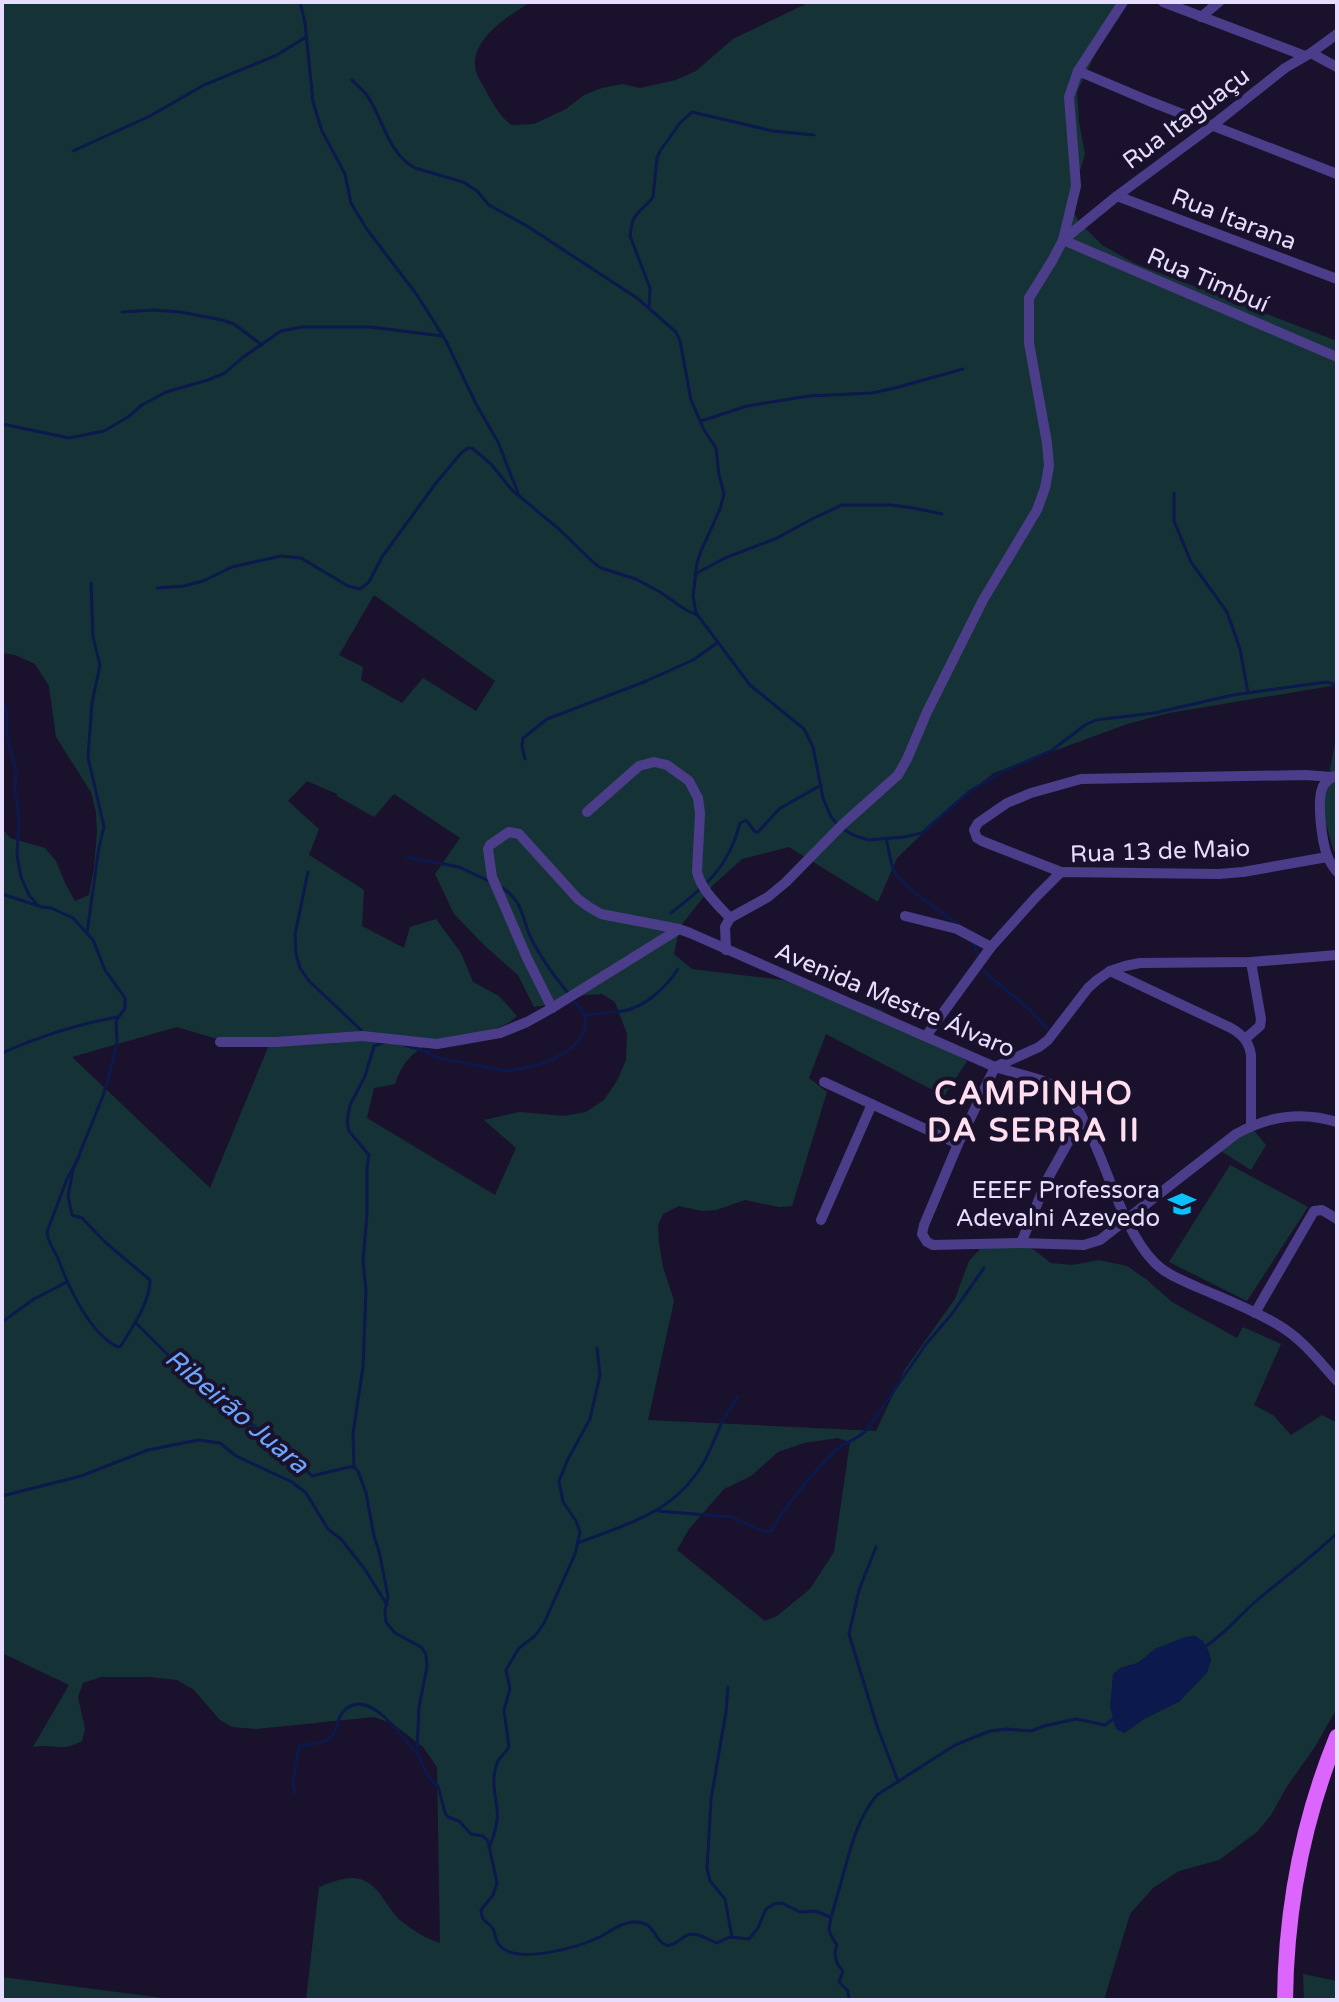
<svg xmlns="http://www.w3.org/2000/svg" width="1339" height="2002" font-family="'Varela Round',sans-serif">
<style>
.green{fill:#153336;fill-rule:evenodd}
.water{fill:#0b194c}
.lines{fill:none;stroke-linecap:round;stroke-linejoin:round}
.stream{stroke:#0b194c;stroke-width:3}
.minor{stroke:#4c3d8b;stroke-width:10}
.primary{stroke:#dc65fe;stroke-width:16}
.labels{text-anchor:middle;stroke-width:8;stroke-linejoin:round;paint-order:stroke}
.street-label{font-size:24px;fill:#e6ddff;stroke:#1a122c}
.poi-label{font-size:24px;fill:#e6ddff;stroke:#1a122c;text-anchor:end}
.water-label{font-size:26px;font-style:italic;fill:#6ca5fe;stroke:#1a122c}
.district-label{font-size:32px;font-weight:bold;letter-spacing:2px;fill:#ffdfef;stroke:#1a122c}
</style>
<rect width="100%" height="100%" fill="#1a122c"/>
<g class="green">
<path d="M2 2H531C508 16 468 40 476 72 478 78 482 84 485 89 492 103 499 115 511 125L534 124 566 109 584 95 602 88 622 84 640 88 676 80 696 71 733 39 810 2H1128L1102 40 1077 92 1079 122 1085 154 1075 187 1072 209 1079 222 1102 245 1136 264 1337 341V685L1169 713 1127 724 994 773 952 805 897 858 878 902 789 847 742 859 712 886 680 927 674 954 692 969 783 980 829 990 881 1010 967 1061 944 1096 826 1034 809 1078 827 1092 792 1206 779 1207 745 1200 716 1210 702 1211 679 1206 663 1214 658 1225 659 1243 663 1267 674 1301 648 1420 876 1431 905 1369 955 1299 969 1261 981 1248 1030 1247 1051 1263 1072 1265 1099 1260 1127 1266 1146 1279 1172 1302 1237 1338 1243 1327 1281 1344 1254 1405 1273 1415 1291 1435 1322 1415 1337 1423V1708L1316 1745 1286 1788 1271 1815 1257 1832 1219 1860 1179 1871 1153 1888 1130 1914 1104 2000H306L319 1887C329 1883 339 1879 350 1878 378 1877 384 1906 401 1921 412 1930 427 1939 440 1943L437 1767 423 1747 393 1724 374 1717 256 1729 232 1727 220 1720 194 1690 177 1680 149 1677H101L83 1683 78 1697 85 1729 82 1741C60 1753 54 1743 33 1747L69 1685 2 1653V828L10 838 45 848 56 861 65 883 75 901 89 895 94 868 97 832 96 812 91 792 56 737 49 686 35 664 15 655 2 653ZM374 595 495 681 476 711 423 678 402 703 361 680 363 667 339 655ZM307 781 337 794V796L374 817 394 794 460 838 435 874 454 914 485 946 518 975 534 1007 565 1002 584 995 602 994 615 1002 627 1034 626 1060 617 1081 604 1100 586 1112 564 1116 519 1112 484 1120 516 1148 495 1195 367 1118 374 1088 395 1084C413 1033 446 1045 489 1031 500 1027 509 1024 517 1016L499 996 473 982 461 953 436 919 410 927 404 948 362 926 364 890 309 855 319 829 288 801ZM177 1027 227 1042 271 1040 210 1188 72 1057ZM838 1438 850 1442 834 1552 810 1589 777 1616 765 1621 677 1550 689 1529 724 1489 751 1476 778 1452 804 1443ZM1190 1636H1195L1206 1646 1211 1660 1180 1701 1144 1719 1124 1733 1120 1668 1138 1663 1155 1649Z"/>
<polygon points="1337,734 1337,856 1333,849 1322,809"/>
<polygon points="1251,1127 1266,1145 1251,1170 1219,1150"/>
<polygon points="1230,1165 1308,1207 1247,1301 1169,1262"/>
<polygon points="1303,1974 1337,1981 1337,2000 1304,2000"/>
<polygon points="2,1977 178,2000 2,2000"/>
</g>
<polygon class="water" points="1195,1636 1203,1641 1209,1652 1211,1660 1207,1673 1180,1701 1144,1719 1124,1733 1116,1729 1110,1707 1113,1674 1120,1668 1138,1663 1155,1649 1185,1637"/>
<g class="lines">
<g class="stream">
<polyline points="300,2 305,23 313,102 322,131 345,174 351,203 366,228 417,295 446,341 476,404 498,442 518,493"/>
<path d="M352 80C356 84 362 89 366 94 383 117 387 153 415 168L463 182 477 191 489 205 527 226 637 298 676 332 680 341 691 400 704 430 716 448 719 475 724 494 720 509 701 551 697 563 693 596 696 613 750 685 804 729 813 747 823 798 831 817 837 824"/>
<polyline points="73,151 150,116 204,85 277,55 306,37"/>
<path d="M649 307 650 288 630 236C631 230 631 222 635 217 639 209 648 205 653 197L657 158 660 151 680 123 692 112 773 131 814 135"/>
<polyline points="122,312 154,310 180,312 222,320 234,324 262,345"/>
<polyline points="701,421 747,406 809,396 872,393 895,388 963,369"/>
<polyline points="2,424 69,438 104,431 128,417 142,405 166,392 208,380 225,373 242,358 281,331 302,327 370,327 443,336"/>
<polyline points="1174,493 1174,521 1191,562 1227,612 1240,649 1248,693"/>
<polyline points="695,574 725,558 777,538 812,519 842,505 890,505 914,508 942,514"/>
<polyline points="157,588 184,586 203,581 232,567 281,556 301,558 348,586 360,589 369,582 382,557 436,483 461,453 468,448 472,448 491,464 512,490 560,530 594,563 601,568 636,579 660,592 686,610 697,615"/>
<polyline points="2,698 7,713 7,737 16,771 15,788 19,819 17,856 21,877 29,895 36,903"/>
<polyline points="525,759 522,746 523,738 547,719 644,682 693,660 717,643"/>
<polyline points="843,829 853,835 868,840 904,837 922,833 970,791 1006,770 1051,751 1085,725 1096,720 1154,713 1233,695 1319,683 1327,682 1337,685"/>
<path d="M886 839C889 849 890 861 894 871 902 887 944 913 960 926"/>
<polyline points="407,857 459,867 491,882"/>
<polyline points="308,872 295,934 296,954 300,968 309,981 361,1030"/>
<path d="M503 888C523 902 521 915 530 936 540 957 554 976 569 994"/>
<path d="M2 894 42 907 51 908 73 918 93 940 105 970 125 998V1008L116 1021 117 1041 111 1068 103 1096 73 1170 68 1196 72 1215 82 1218 105 1242 150 1280C150 1303 132 1327 121 1346L118 1347C90 1334 69 1288 59 1261 55 1250 48 1244 47 1232L67 1179 79 1157"/>
<path d="M671 913C706 886 729 867 740 823L746 820 755 832H758L779 809 821 785"/>
<polyline points="87,933 99,847 104,827 88,757 92,703 100,665 93,637 91,583"/>
<polyline points="973,941 978,956"/>
<polyline points="984,970 989,976 1030,1010 1047,1028"/>
<path d="M584 1015C597 1013 610 1013 623 1011 646 1007 666 987 678 969"/>
<path d="M404 1045 427 1052 438 1058 506 1071C531 1069 590 1053 585 1018 584 1012 579 1007 575 1002"/>
<path d="M2 1053C38 1037 78 1024 117 1017"/>
<polyline points="2,1322 34,1299 67,1282"/>
<polyline points="135,1322 188,1375 277,1444 287,1458 301,1465 312,1476 349,1467 354,1467"/>
<path d="M354 1467 358 1471 366 1493 374 1536 379 1551 388 1596 385 1611 386 1622 395 1633 421 1647 426 1654 427 1667 419 1707 417 1752 428 1776 438 1786 445 1813 448 1817 459 1821 471 1834 483 1836 488 1841 497 1883 493 1895 481 1910C482 1924 488 1920 493 1929 496 1935 495 1941 500 1946 518 1965 579 1947 600 1937 611 1931 620 1923 633 1922 657 1921 653 1941 666 1945 675 1947 681 1937 688 1935 698 1932 708 1940 717 1943L730 1937 749 1939 758 1928 766 1909 774 1904 782 1903 800 1912 816 1911 830 1917"/>
<polyline points="354,1467 353,1433 363,1367 366,1290 363,1261 367,1214 367,1168 369,1155 349,1131 347,1121 350,1105 365,1076 374,1046 385,1042"/>
<polyline points="2,1496 81,1476 148,1450 198,1440 220,1443 236,1456 292,1482 306,1493 328,1529 342,1540 366,1571 387,1605"/>
<path d="M658 1511 731 1517 765 1532 771 1531C786 1505 814 1471 835 1451 845 1442 858 1439 867 1430L926 1344 951 1315 984 1268"/>
<path d="M578 1543C627 1524 671 1514 701 1467 710 1453 715 1437 722 1422 726 1413 733 1404 738 1396"/>
<polyline points="876,1547 859,1590 849,1634 877,1726 898,1781"/>
<path d="M1203 1648C1223 1636 1238 1617 1255 1602 1282 1579 1311 1558 1337 1533"/>
<polyline points="728,1687 726,1712 711,1799 707,1868 710,1881 725,1899 732,1937"/>
<path d="M295 1793 293 1782 299 1747C309 1743 319 1745 329 1739 339 1732 335 1720 343 1712 367 1685 401 1735 415 1752"/>
<path d="M489 1848C494 1836 499 1822 497 1809 495 1793 491 1779 497 1763 500 1757 505 1753 509 1747L504 1710 510 1689 506 1670 519 1648 535 1636 544 1623 575 1554 580 1532 576 1521 563 1502 559 1481 568 1459 590 1419 600 1375 597 1348"/>
<path d="M849 2000 848 1991 839 1982 843 1971C835 1963 833 1955 837 1945 834 1940 829 1934 829 1929 830 1917 835 1905 838 1893 848 1860 854 1822 877 1795L955 1745 990 1731 1007 1729 1031 1731 1044 1726 1076 1719 1105 1725 1116 1717"/>
</g>
<g class="minor">
<polyline points="1163,2 1305,56"/>
<polyline points="1201,17 1219,2"/>
<polyline points="1311,53 1337,67"/>
<polyline points="1078,71 1149,101 1337,174"/>
<polyline points="1117,196 1337,279"/>
<polyline points="1063,240 1117,196 1213,125 1285,68 1311,53 1337,34"/>
<polyline points="1063,240 1337,357"/>
<path d="M1335 776C1329 779 1324 782 1322 789 1317 803 1322 842 1327 855 1329 861 1333 867 1337 872"/>
<path d="M587 812 639 766 654 762 667 765 689 781 698 798 700 813 697 872C702 891 717 904 730 918"/>
<polyline points="1061,872 982,841 977,838 974,830 978,823 1007,803 1031,793 1081,779 1306,775 1331,777"/>
<polyline points="905,916 957,929 991,947"/>
<polyline points="726,950 725,927 730,918 768,897 786,882 842,825 898,775 907,759 927,712 983,600 1037,510 1045,488 1049,466 1047,443 1029,343 1029,298 1052,261 1063,240 1076,186 1069,97 1078,71 1123,2"/>
<path d="M1337 955 1251 962 1140 963 1125 966 1110 971 1097 980 1088 988 1048 1040 1039 1047 995 1067 958 1144 924 1225 922 1234 927 1242 933 1245 1021 1243 1084 1245 1100 1240 1236 1134C1268 1116 1302 1111 1337 1122"/>
<path d="M1110 971 1231 1028C1243 1035 1249 1042 1251 1055V1125"/>
<path d="M552 1008 527 958 492 877 488 849 490 845 509 832 519 834 578 899 589 907 601 914 679 929 690 933 995 1067C1017 1074 1045 1078 1064 1092 1075 1101 1081 1115 1087 1127 1108 1168 1123 1231 1155 1263 1167 1275 1182 1280 1197 1287 1225 1299 1254 1310 1280 1326 1303 1340 1319 1361 1337 1381"/>
<polyline points="926,1036 991,947 1035,898 1061,872 1219,874 1243,872 1327,857"/>
<polyline points="1245,1039 1260,1026 1261,1019 1251,962"/>
<polyline points="220,1042 276,1042 362,1036 437,1044 500,1033 527,1022 552,1008 679,929"/>
<polyline points="824,1082 958,1144"/>
<polyline points="821,1220 872,1104"/>
<polyline points="1021,1243 1047,1180 1082,1117"/>
<polyline points="1255,1313 1314,1211 1322,1210 1337,1219"/>
</g>
<path class="primary" d="M1285 2000C1286 1911 1303 1820 1337 1737"/>
</g>
<defs>
<g id="school-bare" transform="scale(2.16)"><path d="M0-5L7-2L0 1L-7-2ZM-4 1L0 2.5L4 1V4Q0 6-4 4Z" fill="#0ac1fe" stroke="#1a122c" stroke-width="2.5" paint-order="stroke"/></g>
</defs>
<g fill-rule="evenodd">
<use href="#school-bare" x="1182" y="1204"/>
</g>
<g class="labels">
<g class="street-label">
<text transform="translate(1186 118) rotate(-37)" y="8">Rua Itaguaçu</text>
<text transform="translate(1234 219) rotate(21)" y="8">Rua Itarana</text>
<text transform="translate(1208 280) rotate(23)" y="8">Rua Timbuí</text>
<text transform="translate(1160 851) rotate(-2)" y="8">Rua 13 de Maio</text>
<text transform="translate(895 1000) rotate(23)" y="8">Avenida Mestre Álvaro</text>
</g>
<g class="poi-label">
<text x="1160" y="1198">EEEF Professora<tspan x="1160" dy="28">Adevalni Azevedo</tspan></text>
</g>
<g class="water-label">
<text transform="translate(237 1411) rotate(40)" y="9">Ribeirão Juara</text>
</g>
<g class="district-label">
<text x="1034" y="1104">CAMPINHO<tspan x="1034" dy="37">DA SERRA II</tspan></text>
</g>
</g>
<rect width="1339" height="2002" fill="none" stroke="#e6ddff" stroke-width="8"/>
</svg>
